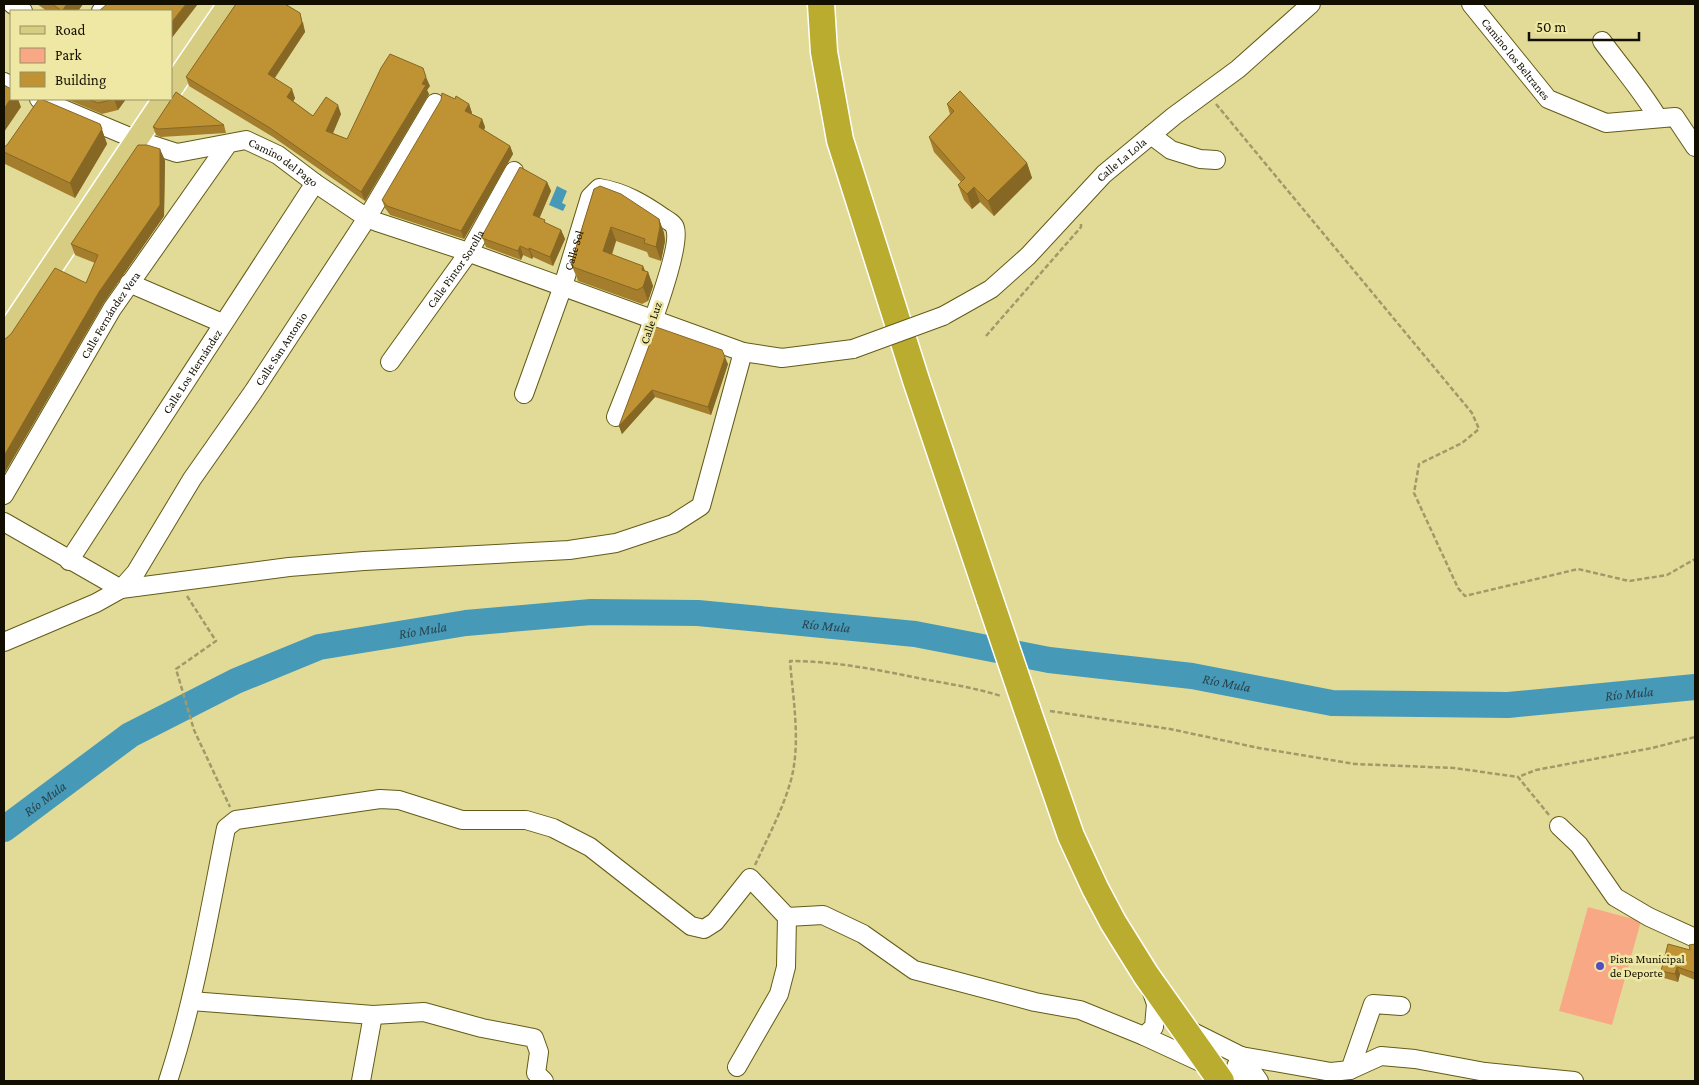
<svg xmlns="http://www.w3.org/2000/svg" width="1699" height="1085" font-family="'Crimson Pro',serif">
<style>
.green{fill:#f9a886}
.water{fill:#469ab7}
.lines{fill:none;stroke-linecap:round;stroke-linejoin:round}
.river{stroke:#469ab7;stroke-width:26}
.minor-casing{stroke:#635b17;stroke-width:20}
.major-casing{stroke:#fff;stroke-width:25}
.highway-casing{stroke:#fff;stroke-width:29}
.path{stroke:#a09a68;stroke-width:2.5;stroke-dasharray:5 2.5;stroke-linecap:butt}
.minor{stroke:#fff;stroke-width:18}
.major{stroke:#d6cd82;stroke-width:22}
.highway{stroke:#baac2e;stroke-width:26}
.minor-bridge-casing{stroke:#635b17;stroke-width:20;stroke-linecap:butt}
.highway-bridge-casing{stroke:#fff;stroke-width:29;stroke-linecap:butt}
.minor-bridge{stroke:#fff;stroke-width:18}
.highway-bridge{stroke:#baac2e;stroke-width:26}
.wall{fill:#a47e2c}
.shaded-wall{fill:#866724}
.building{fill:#bf9333;stroke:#866724}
.poi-dot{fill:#594bc3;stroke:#efe8a5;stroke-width:2}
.labels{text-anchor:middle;stroke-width:5;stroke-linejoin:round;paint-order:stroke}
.street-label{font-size:12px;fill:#130f00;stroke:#efe8a5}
.poi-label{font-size:12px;fill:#130f00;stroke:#efe8a5;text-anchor:start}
.water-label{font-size:14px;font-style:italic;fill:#29434d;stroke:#efe8a5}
</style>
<rect width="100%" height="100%" fill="#e2db98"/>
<polygon class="green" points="1588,907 1641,921 1612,1025 1559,1011"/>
<polygon class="water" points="557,186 567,191 562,203 566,205 563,211 549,205"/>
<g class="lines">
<path class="river" id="s1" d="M4 829 130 735 236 681 319 647 466 623 591 612 698 613 915 634 1049 660 1192 676 1332 703 1508 705 1695 687"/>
<g class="minor-casing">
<g id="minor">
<polyline points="12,4 23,11"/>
<path id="s2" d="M1471 4 1548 99 1606 123 1675 117 1695 147"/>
<polyline points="101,11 107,4"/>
<path d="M1602 41C1621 67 1642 91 1658 118"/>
<polyline points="4,82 11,86"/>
<path id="s3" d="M39 99 137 140 177 153 246 140 278 155 315 183 367 218 377 222 459 249 743 352 782 358 853 349"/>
<polyline points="1151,135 1171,150 1200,159 1216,160"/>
<polyline points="129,283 222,323"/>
<path id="s4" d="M943 316 991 289 1028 256 1104 174 1174 116 1238 69 1311 4"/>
<path id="s5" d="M390 362 469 252 514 171"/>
<path id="s6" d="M524 394 563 286 590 197 599 188C624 192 644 204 664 218 669 221 674 224 675 228 684 251 627 388 616 417"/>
<path id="s7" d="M4 495 112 309 228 144"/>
<polyline points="4,522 121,589"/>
<path id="s8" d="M69 561 315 183"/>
<path id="s9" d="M121 589 136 572 192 479 253 392 367 218 435 103"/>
<polyline points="4,642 96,603 121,589 289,567 364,561 569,550 616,543 673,524 701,506 743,352"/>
<polyline points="1559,826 1579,845 1615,897 1649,917 1695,938"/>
<polyline points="191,1001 373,1015 361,1081"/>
<polyline points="373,1015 424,1012 482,1028 534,1038 539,1052 536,1073 544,1081"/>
<polyline points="1187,1029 1241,1056 1259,1081"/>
<polyline points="1144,1036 1154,1027 1156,1004 1151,989"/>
<polyline points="1241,1056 1331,1072 1350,1070 1381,1056 1415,1059 1485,1072 1574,1081"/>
<polyline points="737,1067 779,994 786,967 787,917"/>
<polyline points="1350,1070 1373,1004 1401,1006"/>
<path d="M168 1081C195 999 209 913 226 828L236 820 380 799 399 800 462 820H526L553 828 590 847 691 926 704 929 715 922 750 878 787 917 823 915 863 934 914 970 1035 1002 1080 1010 1144 1036 1209 1066"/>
<polyline points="1239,1081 1236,1067 1241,1056"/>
</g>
</g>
<g class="major-casing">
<g id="major">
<polyline points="171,89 229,4"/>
<polyline points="4,338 164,99"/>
</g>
</g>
<g class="highway-casing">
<g id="highway">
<polyline points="821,4 824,52 840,140 916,380 990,600"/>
<polyline points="1027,709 1071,836 1095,888 1113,922 1146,975 1221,1081"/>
</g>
</g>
<g class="path">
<polyline points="1216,104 1472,413 1479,429 1462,443 1419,464 1414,493 1458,588 1465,596 1578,569 1629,581 1667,575 1695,559"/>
<polyline points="986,336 1081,227 1081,223"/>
<polyline points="187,596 216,641 176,669 194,730 230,807"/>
<polyline points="1050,711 1170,729 1259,748 1355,764 1454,768 1518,777"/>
<polyline points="1549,815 1518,777 1536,770 1652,748 1695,737"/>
<path d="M755 865C768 837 783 809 791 780 801 742 793 699 790 661 834 661 879 670 923 679 949 684 976 688 1001 696"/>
</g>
<use href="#minor" class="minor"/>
<use href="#major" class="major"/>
<use href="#highway" class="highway"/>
<g class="minor-bridge-casing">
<polyline id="minor-bridge" points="853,349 943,316"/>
</g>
<g class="highway-bridge-casing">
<polyline id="highway-bridge" points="990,600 1027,709"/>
</g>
<use href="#minor-bridge" class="minor-bridge"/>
<use href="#highway-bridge" class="highway-bridge"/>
</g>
<g class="wall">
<polygon points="37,4 83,4 78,11 47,11"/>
<polygon points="303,22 305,32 275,78 295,98 293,101 313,116 341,114 333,133 347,139 430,86 427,90 429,94 365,201 273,137 189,86 186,77"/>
<polygon points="66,99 126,99 118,110 102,114"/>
<polygon points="469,104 472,113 471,114 482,119 485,127 484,130 510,146 513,154 464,239 390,215 385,208 382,200"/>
<polygon points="947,104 1027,163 1032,178 994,216 980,202 972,209 964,200 958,185 961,182 934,152 929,137 950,114"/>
<polygon points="100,124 107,144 75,198 5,164 4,162 4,147"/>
<polygon points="224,125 226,133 161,137 156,135 153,127"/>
<polygon points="165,160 164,216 103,304 4,474 4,340 86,283 95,263 75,255 71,244"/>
<polygon points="547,182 551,191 539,218 545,220 545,223 561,230 565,239 553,266 533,257 532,259 523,255 521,260 486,247 482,236"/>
<polygon points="594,189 659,219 664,233 665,241 661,261 649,257 647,252 616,241 612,255 648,272 653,286 648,301 642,304 578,281 577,278 571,264"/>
<polygon points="656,327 728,364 711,415 655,397 622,434 619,426"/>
<polygon points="1695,944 1695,980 1680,974 1678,982 1664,978 1661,971 1690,950"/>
</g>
<g class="shaded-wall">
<polygon points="67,4 83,4 78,11 62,11"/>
<polygon points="186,4 198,4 171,39 171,23"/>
<polygon points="300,13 305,32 271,83 268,74"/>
<polygon points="426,77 430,86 427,90 429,94 365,201 361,192"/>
<polygon points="292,89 295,98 291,106 287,97"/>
<polygon points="11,98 11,99 18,99 21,107 4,132 4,109"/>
<polygon points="114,99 126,99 118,110"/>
<polygon points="469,104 472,113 468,120 465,111"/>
<polygon points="338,105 341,114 330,140 326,131"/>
<polygon points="482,119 485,127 482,136 479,127"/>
<polygon points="100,124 107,144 75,198 70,183"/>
<polygon points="510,146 513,154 464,239 461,231"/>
<polygon points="160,149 165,160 164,216 103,304 4,474 4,456"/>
<polygon points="1027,163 1032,178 994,216 988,201"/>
<polygon points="547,182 551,191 537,224 533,215"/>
<polygon points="974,187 980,202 972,209 967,194"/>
<polygon points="659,219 664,233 665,241 661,261 656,247"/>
<polygon points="611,227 616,241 608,265 603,251"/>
<polygon points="561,230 565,239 553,266 550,257"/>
<polygon points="520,246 523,255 521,260 518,251"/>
<polygon points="529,248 533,257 532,259 529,250"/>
<polygon points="643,266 647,275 648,272 653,286 648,301 643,287 642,270"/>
<polygon points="725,357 728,364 711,415 708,407"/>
<polygon points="652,390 655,397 622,434 619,426"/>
<polygon points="1677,967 1680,974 1678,982 1675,974"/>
</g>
<g class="building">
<polygon points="52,4 67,4 62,11"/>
<polygon points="107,4 186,4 171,23 171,11 99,11"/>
<polygon points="236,4 285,4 300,13 302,23 268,74 292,89 287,97 313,116 326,97 338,105 326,131 347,139 381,68 390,54 423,68 426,77 422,84 426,85 361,192 270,128 186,77"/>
<polygon points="4,85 11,89 11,98 4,109"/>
<polygon points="960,91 1027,163 988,201 974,187 967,194 958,185 965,178 929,137 954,111 947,104"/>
<polygon points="176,92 224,125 158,129 153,127"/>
<polygon points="442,93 455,99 456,96 469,104 465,111 482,119 479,127 510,146 461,231 387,206 382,200 441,100"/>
<polygon points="39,99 41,99 100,124 102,129 70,183 4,152 4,147 7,145"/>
<polygon points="88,99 115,99 98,103"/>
<polygon points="138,145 147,145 160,149 160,205 99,292 4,456 4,340 11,334 55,268 86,283 98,255 71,244"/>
<polygon points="520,167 547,182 533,215 545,220 544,222 561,230 550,257 529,248 529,250 520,246 518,251 482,238 482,236"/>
<polygon points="600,186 621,194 659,219 660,227 656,247 644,243 645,239 611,227 603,251 643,266 642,270 648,272 643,287 637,290 573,267 571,264 594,189"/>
<polygon points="656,327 722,350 725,357 708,407 652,390 619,426"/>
<polygon points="1668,944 1690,950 1689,945 1695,944 1695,973 1677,967 1675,974 1661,971"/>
</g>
<circle class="poi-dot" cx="1600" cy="966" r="5"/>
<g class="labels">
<g class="street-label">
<text dy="4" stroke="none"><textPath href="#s2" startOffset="71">Camino los Beltranes</textPath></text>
<text dy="4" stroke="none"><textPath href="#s4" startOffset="239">Calle La Lola</textPath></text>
<text dy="4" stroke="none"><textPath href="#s3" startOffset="262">Camino del Pago</textPath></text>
<text dy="4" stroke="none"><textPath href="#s6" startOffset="152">Calle Sol</textPath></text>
<text dy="4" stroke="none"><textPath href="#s5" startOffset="114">Calle Pintor Sorolla</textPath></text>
<text dy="4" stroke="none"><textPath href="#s7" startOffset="209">Calle Fernández Vera</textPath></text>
<text transform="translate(651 323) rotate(-71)" y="4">Calle Luz</text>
<text dy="4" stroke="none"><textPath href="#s9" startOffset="289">Calle San Antonio</textPath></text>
<text dy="4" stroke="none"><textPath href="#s8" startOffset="226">Calle Los Hernández</textPath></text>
</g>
<g class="poi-label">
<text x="1610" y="963">Pista Municipal<tspan x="1610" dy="14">de Deporte</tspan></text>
</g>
<g class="water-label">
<text dy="5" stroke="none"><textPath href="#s1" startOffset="876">Río Mula</textPath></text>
<text dy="5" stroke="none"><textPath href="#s1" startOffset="471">Río Mula</textPath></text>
<text dy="5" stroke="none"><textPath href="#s1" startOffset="1281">Río Mula</textPath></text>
<text dy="5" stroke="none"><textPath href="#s1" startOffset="1686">Río Mula</textPath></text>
<text dy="5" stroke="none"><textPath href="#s1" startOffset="51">Río Mula</textPath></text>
</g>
</g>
<rect width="1699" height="1085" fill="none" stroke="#130f00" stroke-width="10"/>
<rect x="10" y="10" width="162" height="90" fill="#efe8a5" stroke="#979163"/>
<rect x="20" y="26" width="25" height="8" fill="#d6cd82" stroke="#979163"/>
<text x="55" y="35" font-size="15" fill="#130f00">Road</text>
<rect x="20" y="48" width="25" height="15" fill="#f9a886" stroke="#979163"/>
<text x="55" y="60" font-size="15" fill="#130f00">Park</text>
<rect x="20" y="72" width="25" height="15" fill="#bf9333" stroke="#979163"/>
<text x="55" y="85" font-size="15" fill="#130f00">Building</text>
<path d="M1529 32v8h110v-8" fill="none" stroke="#130f00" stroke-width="2.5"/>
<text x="1536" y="32" font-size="15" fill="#130f00" stroke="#efe8a5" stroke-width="4" paint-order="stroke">50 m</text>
</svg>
